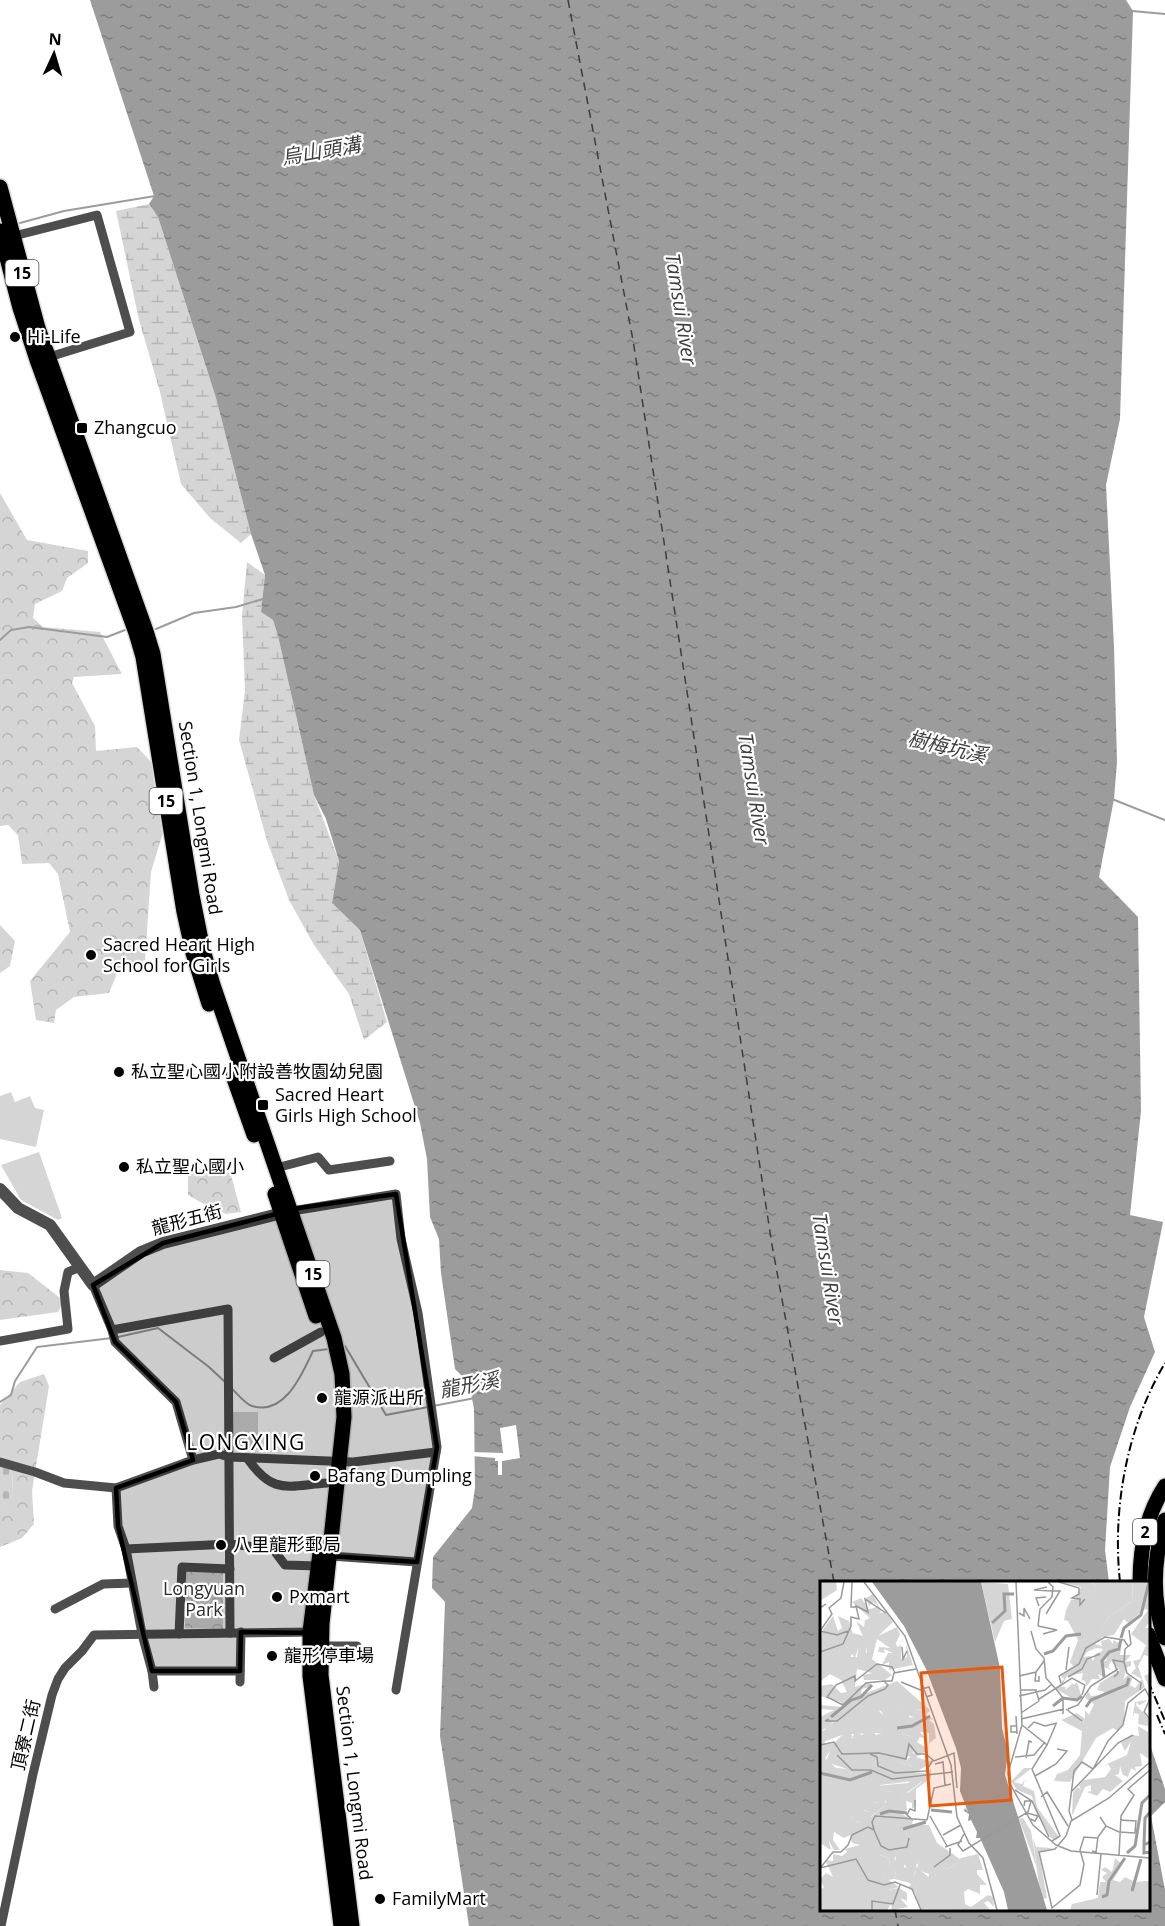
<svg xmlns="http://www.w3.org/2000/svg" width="1165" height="1926" font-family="'Open Sans','Noto Sans TC',sans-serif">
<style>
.green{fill:#d5d5d5}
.forest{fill:url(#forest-crowns)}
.wetland{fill:url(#wetland-marsh)}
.cemetery{fill:url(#cemetery-stones)}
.water{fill:url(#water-ripples)}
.pier{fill:#fff}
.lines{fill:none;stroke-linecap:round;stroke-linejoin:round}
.stream{stroke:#9c9c9c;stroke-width:2}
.ferry{stroke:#3d3d3d;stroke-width:1.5;stroke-dasharray:8 6;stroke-linecap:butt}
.primary-casing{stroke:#dbdbdb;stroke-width:18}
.minor{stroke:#4e4e4e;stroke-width:9}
.tertiary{stroke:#4e4e4e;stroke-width:12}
.primary{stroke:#000;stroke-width:15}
.rail{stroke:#000;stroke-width:2;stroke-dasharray:9 3 1.5 3;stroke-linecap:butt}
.marked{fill:#000;fill-opacity:0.2;stroke:#000;stroke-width:4.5;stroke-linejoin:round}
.poi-dot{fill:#000;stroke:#fff;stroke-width:2}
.labels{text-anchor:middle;stroke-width:4.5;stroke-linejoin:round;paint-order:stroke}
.shield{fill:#fff;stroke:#4c4c4c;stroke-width:1.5}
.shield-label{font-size:16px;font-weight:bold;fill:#000}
.poi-label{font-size:18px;fill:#000;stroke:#fff;text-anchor:start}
.street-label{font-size:18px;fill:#000;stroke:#fff}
.park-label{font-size:18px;fill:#2c2c2c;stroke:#fff}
.water-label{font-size:20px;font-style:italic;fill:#3d3d3d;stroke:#fff}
.quarter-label{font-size:21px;letter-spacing:1.5px;fill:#000;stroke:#fff}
.inset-river{fill:none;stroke:#9c9c9c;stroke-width:3}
.inset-road{fill:none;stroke:#999;stroke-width:1.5}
.view{fill:#e8590c;fill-opacity:0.15;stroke:#e8590c;stroke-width:3}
.inset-edge{fill:none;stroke:#000;stroke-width:3}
</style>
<defs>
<pattern id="forest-crowns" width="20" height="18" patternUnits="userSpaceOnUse" patternTransform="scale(1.5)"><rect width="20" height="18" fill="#d5d5d5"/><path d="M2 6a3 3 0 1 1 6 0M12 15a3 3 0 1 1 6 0" fill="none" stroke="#b5b5b5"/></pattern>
<pattern id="wetland-marsh" width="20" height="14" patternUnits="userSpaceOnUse" patternTransform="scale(1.5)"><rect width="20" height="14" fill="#d5d5d5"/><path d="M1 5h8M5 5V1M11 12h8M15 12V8" fill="none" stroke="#b5b5b5"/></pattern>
<pattern id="cemetery-stones" width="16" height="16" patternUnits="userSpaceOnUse" patternTransform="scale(1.5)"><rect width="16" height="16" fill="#d5d5d5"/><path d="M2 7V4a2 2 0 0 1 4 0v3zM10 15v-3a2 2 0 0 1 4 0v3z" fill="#b5b5b5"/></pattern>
<pattern id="water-ripples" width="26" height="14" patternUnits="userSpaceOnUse" patternTransform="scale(1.5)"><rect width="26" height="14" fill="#9c9c9c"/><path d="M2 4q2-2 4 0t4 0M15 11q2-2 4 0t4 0" fill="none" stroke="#7d7d7d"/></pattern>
</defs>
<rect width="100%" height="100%" fill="#fff"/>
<g class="green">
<polygon points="11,1092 15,1102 30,1096 35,1108 44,1110 36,1147 0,1139 0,1096"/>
<polygon points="39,1152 62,1218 58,1220 21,1200 1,1165"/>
<polygon points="233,1412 258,1412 258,1449 232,1448"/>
</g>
<g class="forest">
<polygon points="0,493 27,540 88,551 88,563 67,578 62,591 35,604 33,618 43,627 100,632 122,674 74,677 72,683 95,726 96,751 137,747 153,764 165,826 151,872 145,960 118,971 109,993 74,997 56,1010 54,1023 36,1020 30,981 70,932 58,874 49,863 22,864 18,835 8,825 0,826"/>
<polygon points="0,925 15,941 10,966 0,973"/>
<polygon points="226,1157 241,1212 226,1214 200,1202 188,1195 188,1174"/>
<polygon points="0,1270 28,1273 64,1301 58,1312 0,1320"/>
<polygon points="44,1374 49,1386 32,1491 34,1524 22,1538 0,1547 0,1512 4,1511 13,1494 12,1467 0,1457 0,1405 20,1382"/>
<polygon points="223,1570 223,1629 185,1628 186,1571"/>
</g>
<g class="wetland">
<polygon points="149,204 158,217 216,398 251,534 241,543 210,518 181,484 160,392 139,320 116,211"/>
<polygon points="247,562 265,575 261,612 273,620 278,636 314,795 339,861 332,903 360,930 387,1022 364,1040 349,994 314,945 289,900 267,841 239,740 245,690 242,616"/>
</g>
<polygon class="cemetery" points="0,1466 12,1467 13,1494 4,1512 0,1512"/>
<polygon class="water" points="90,0 1126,0 1133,11 1120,419 1106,485 1114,647 1117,762 1114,799 1099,877 1138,917 1141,1111 1130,1215 1163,1222 1144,1317 1155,1352 1130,1407 1110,1467 1105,1550 1109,1582 822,1582 822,1910 1148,1910 1149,1742 1165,1789 1165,1802 1151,1816 1165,1890 1165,1926 469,1926 440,1736 445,1602 432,1588 433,1557 472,1508 475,1488 474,1409 469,1383 455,1369 441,1273 439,1239 430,1217 427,1159 420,1123 360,930 332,903 339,861 326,819 314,795 278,636 273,620 261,612 265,575 251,534 216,398 158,217 149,204 154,196"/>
<polygon class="pier" points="516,1425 520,1458 502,1461 502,1475 498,1475 498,1461 495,1461 495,1458 471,1456 471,1452 503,1453 500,1428"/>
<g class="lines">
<g class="stream">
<polyline points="1132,11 1165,14"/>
<polyline points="20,223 64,211 155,196"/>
<polyline points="156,629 194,613 236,607 263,599"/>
<polyline points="0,640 11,630 29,627 107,637 125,630"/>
<polyline points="1112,799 1165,820"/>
<polyline points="118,1337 158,1328 209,1367 225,1382"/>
<polyline points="341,1347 345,1346 386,1415 428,1407"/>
<path d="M231 1388C237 1393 245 1404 252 1406 285 1416 302 1374 313 1351L329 1349"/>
<polyline points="0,1402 11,1395 15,1381 37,1347 112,1338"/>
<polyline points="433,1406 475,1398"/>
</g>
<g class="ferry">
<polyline points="568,0 633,340 772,1245 834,1582"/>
<polyline points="895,1910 898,1926"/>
</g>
<g class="primary-casing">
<g id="primary">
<polyline points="0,187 38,328 146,631 153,654 192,895 203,950 213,985 334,1338 342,1374 344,1417 322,1624 321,1675 352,1926"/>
<polyline points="0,231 20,308 37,360 136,633 143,657 184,912 193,953 209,1004"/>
<polyline points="232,1073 254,1135"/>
<polyline points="275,1194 316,1316"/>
<path d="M1165 1520C1153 1560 1151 1599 1165 1638"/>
<polyline points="320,1553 310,1632 310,1676 341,1926"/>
<path d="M1140 1582C1140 1549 1146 1515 1165 1486"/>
<polyline points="1148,1634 1165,1679"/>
</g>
</g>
<g class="minor">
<polyline points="10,237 97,215 130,332 49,357"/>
<polyline points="276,1168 318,1157 329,1170 390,1161"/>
<polyline points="292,1211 396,1194 401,1239 418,1313 437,1447 396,1690"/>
<polyline points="93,1285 112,1330 115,1342 176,1402 193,1460"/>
<polyline points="112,1330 228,1309 230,1633"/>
<polyline points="0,1341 68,1329 64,1291 68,1272 80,1267"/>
<polyline points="274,1358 321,1332"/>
<path d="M247 1458C273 1495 286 1486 327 1483"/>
<polyline points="0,1462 35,1472 64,1483 116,1488 193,1460 219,1454 229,1457 353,1462 436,1452"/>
<polyline points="116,1488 118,1526 126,1549 142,1634 152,1671 154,1687"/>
<polyline points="126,1549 230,1544 273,1549 285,1565 318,1566"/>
<polyline points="330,1556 417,1562"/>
<polyline points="55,1609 103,1584 132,1583"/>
<polyline points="179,1634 182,1567 230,1569"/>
<polyline points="321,1646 357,1646"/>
<polyline points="152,1671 240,1671"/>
<polyline points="240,1682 241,1632"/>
<polyline points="1,1926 33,1774 52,1695 58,1679 65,1668 82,1651 94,1635 314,1632"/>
</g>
<polyline class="tertiary" points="0,1189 18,1208 50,1225 93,1285 141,1252 163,1243 290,1211"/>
<use href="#primary" class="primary"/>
<g class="rail">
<path d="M1120 1582C1112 1508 1127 1427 1165 1363"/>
<polyline points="1148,1681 1165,1721"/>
<polyline points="1157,1715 1165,1734"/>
</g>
</g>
<path class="marked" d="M396 1194 437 1447 417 1562 330 1556 322 1633 241 1632 240 1671H152L118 1526 116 1488 193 1460 176 1402 115 1342 93 1285 163 1243 299 1208Z"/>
<g class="poi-dot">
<circle cx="15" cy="337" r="6"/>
<rect x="76" y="422" width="12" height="12" rx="3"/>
<circle cx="91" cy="955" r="6"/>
<circle cx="119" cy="1072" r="6"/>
<rect x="257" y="1099" width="12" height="12" rx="3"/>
<circle cx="124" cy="1167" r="6"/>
<circle cx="322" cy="1398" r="6"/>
<circle cx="315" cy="1476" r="6"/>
<circle cx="221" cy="1545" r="6"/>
<circle cx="277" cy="1597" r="6"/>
<circle cx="272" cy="1656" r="6"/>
<circle cx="380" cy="1899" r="6"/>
</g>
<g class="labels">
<g class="shield">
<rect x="5.5" y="260" width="33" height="26" rx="4.5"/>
<rect x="149.5" y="788" width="33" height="26" rx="4.5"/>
<rect x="296.5" y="1261" width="33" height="26" rx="4.5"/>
<rect x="1133" y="1519" width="24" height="26" rx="4.5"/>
</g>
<g class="shield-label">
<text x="22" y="279">15</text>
<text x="166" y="807">15</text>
<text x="313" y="1280">15</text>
<text x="1145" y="1538">2</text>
</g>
<g class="poi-label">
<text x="27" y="343">Hi-Life</text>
<text x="94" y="434">Zhangcuo</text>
<text x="103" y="951">Sacred Heart High<tspan x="103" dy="21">School for Girls</tspan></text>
<text x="131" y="1078">私立聖心國小附設善牧園幼兒園</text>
<text x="275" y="1101">Sacred Heart<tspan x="275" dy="21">Girls High School</tspan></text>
<text x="136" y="1173">私立聖心國小</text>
<text x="334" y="1404">龍源派出所</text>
<text x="327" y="1482">Bafang Dumpling</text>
<text x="233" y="1551">八里龍形郵局</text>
<text x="289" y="1603">Pxmart</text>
<text x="284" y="1662">龍形停車場</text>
<text x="392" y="1905">FamilyMart</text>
</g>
<g class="street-label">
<text transform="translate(200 818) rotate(81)" y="6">Section 1, Longmi Road</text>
<text transform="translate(187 1220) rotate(-15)" y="6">龍形五街</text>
<text transform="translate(26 1735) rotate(-77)" y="6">頂寮二街</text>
<text transform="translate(354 1783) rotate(83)" y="6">Section 1, Longmi Road</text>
</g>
<g class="park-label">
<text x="204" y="1595">Longyuan<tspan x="204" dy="21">Park</tspan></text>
</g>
<g class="water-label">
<text transform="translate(321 151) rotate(-10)" y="7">烏山頭溝</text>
<text transform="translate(681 309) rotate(81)" y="7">Tamsui River</text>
<text transform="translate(947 747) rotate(13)" y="7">樹梅坑溪</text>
<text transform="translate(754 789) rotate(81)" y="7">Tamsui River</text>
<text transform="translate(828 1269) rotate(81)" y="7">Tamsui River</text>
<text transform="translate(469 1385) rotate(-11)" y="7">龍形溪</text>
</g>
<g class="quarter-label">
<text x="246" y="1450">LONGXING</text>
</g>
</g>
<g transform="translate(820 1581)">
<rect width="330" height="330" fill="#fff"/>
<path d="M272 1H313L312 20 288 37 259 83 253 85 250 81 258 59 248 40 244 39 246 29 251 19 260 17 261 22 278 7Z" fill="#d5d5d5"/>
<path d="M241 1H271L279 7 262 21 255 18 261 6ZM313 1H330V40L325 47H330V108L324 95 330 92 328 75 324 74 318 85 325 106 305 120 304 142 298 150 293 147 276 157 250 201 234 200 237 193 248 189 260 174 262 150 241 139 257 132 265 138V129L269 134 274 123 265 117 268 110 271 115 281 114 285 111 277 109 280 102 300 89 291 80 288 86 292 89 281 85 282 95 278 93 280 98H272L267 105 264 99 261 100 263 92 247 95 241 106H246L245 109 252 103 249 100 254 104 257 101 261 114 255 119 236 108 244 98 240 94 256 85 263 76 270 75 273 80 276 72 281 71 283 68 276 67 265 72 288 37 312 20ZM325 28 328 29 311 53 326 64 320 78 313 80 316 87 311 92 322 98 315 107 310 104 313 96 308 94 303 99 307 86 311 85V80L305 81 311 74H300L301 68 296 71H289L286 80 281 81 288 70 295 71 301 63 293 59V63L289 58 281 60 282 65 275 63 282 56 294 54 304 38 308 42ZM53 13 61 30 60 32 66 31 73 41 58 55 77 46 80 53 76 62 77 66 81 64V78L87 76 86 63 93 84 69 89V81L62 84 68 72H73L64 68 65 72 58 71 59 66 70 67 57 58 52 78 72 94 65 99H44L43 94 52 92 37 88 35 106 48 102 53 105 42 108 41 114 77 100 110 129 106 134 113 138 109 139 114 143 116 157 109 162V152L100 151 106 158 100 156 97 161 105 166V171L96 176 112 181 95 192H108L111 187V197L96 208V225L92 228V222L86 220 87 229 80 232 93 239 92 243 109 244 117 262 140 278 130 287 124 288 120 282 114 289 116 294 108 300 109 293 101 290 95 312 88 306 91 304 90 302 74 298 76 290 69 285 70 277 59 274 53 283 63 295 79 306 62 311 68 322 60 329H0V308L4 307 0 298 6 292 13 296 5 279 13 280V273L22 275 27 271 25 268 40 264 32 262 30 254 24 257 14 251 13 259 20 269H14L9 260 11 269 0 262V171L4 169V174L10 170 5 177 16 187 27 188 31 195 36 181 51 180 52 186 60 172 92 186 86 180 95 171 87 160 90 155 82 153 85 148 78 147 93 136 88 134 90 129 98 133 101 129 80 128 78 124 59 130 63 134 58 148 61 152 31 153 33 156 29 157 22 154 3 161 14 140 0 151V136L14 129 0 128V124L23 126 21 121 0 115V105L12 103 21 112 27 111 21 99 10 93 1 100 0 71 6 69 7 74 21 76H37L38 67 47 72V65L28 67 23 63 33 52 43 55 36 40 44 46 45 39 50 37 32 21 41 17 49 28 54 27 58 25 53 21 49 25 46 17ZM102 198V201L83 216 81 224 64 225 51 236H40L38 242 37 238 31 237 48 231 44 229 54 221 65 223 66 216 84 215 88 209 63 211 60 204 94 200 95 205ZM76 275 99 282 92 300 91 291 74 278ZM328 119 320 124H319L317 121 316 124 330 139 329 178 320 172 322 185 315 186 316 190 311 187 308 196 303 194 300 185 299 193 295 194 303 200 290 211 283 208 277 215 267 211 271 210V204L265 206 252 235 253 211 258 206 261 209 259 204 264 199 285 196 291 188 288 183 285 186 287 183 307 174 311 160 305 170 301 162 313 154 319 155 318 145 328 151V145L318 143 319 133 314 132 312 140 315 121ZM204 187H212L194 201 202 203 205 198 203 205 214 210 217 226 239 256 236 259 231 257 215 230 212 215 197 209 191 200ZM213 257 216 266 232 267 219 272 227 317 222 318 219 305ZM295 277 302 283 306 278 293 299 300 301 305 296 313 300 316 295V301L330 300V329H250L278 317 280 301H286L282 296 287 292 281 289 285 286 292 291Z" fill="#d5d5d5" fill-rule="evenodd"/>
<path d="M161 1 188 3 192 38 184 40 175 61ZM203 237 211 250 217 287 199 238ZM330 300V329H250L252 323 278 317 288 319 293 313 308 314 317 301Z" fill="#d5d5d5"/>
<path d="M16 1 17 9 0 20 1 1ZM13 35 18 50 22 47 18 35 29 40 33 53 24 63 28 67 37 59 47 65 46 72 38 67 35 77 32 73 30 77 18 78 4 75 6 69 0 71 2 50ZM77 124 102 130 98 133 90 130 89 136 97 138 78 147 86 148 82 153 90 155 87 160 94 163 93 176 88 175 86 180 92 186 78 180H67L60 172 52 186 48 183 51 180 46 185 36 181V191H32L31 195 27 188 6 181 10 170 4 174 1 172 4 170 0 171V151L6 148 3 147 14 141 4 163 14 162 22 154 33 157 34 151 42 154 51 148 56 154 61 152 57 148 63 133 59 128ZM109 195 88 211 89 215 83 216 82 226 64 225 49 237H40L41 241 31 239 37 230 49 231 43 228 50 221 66 222 64 213 83 215 88 210 63 211 56 210V205L88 202 94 196 91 200H96L95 205 101 196ZM158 273 163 289H157V293L167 304H160V313L148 308 144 311 145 323 151 326 168 314 173 316 174 326 168 320 164 322 170 329 100 328 95 312 100 289 111 298 116 294 113 287 120 282 124 288 130 287 141 277ZM59 274 70 277 69 285 76 289 74 298 68 299 53 287 51 275ZM76 275H88L101 284 96 283 98 292 95 290 93 299H90L91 291 85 290 86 286 85 283 83 287 75 283ZM26 306 50 309 52 314 31 316 36 314 24 312ZM79 307 87 312V320L80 317 88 326 72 329 71 323 67 329H60L65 323 57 319 58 311Z" fill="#d5d5d5"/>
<path d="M52 1H161L180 87 182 147 188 171 185 194 227 329H188L184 311 160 257H156L157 251 151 239 148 240 149 233 144 230 145 227 148 231 140 210 141 187 136 167 106 88 84 45Z" fill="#9c9c9c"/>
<path class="inset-river" d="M115 1 179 246M172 42 185 30 184 13H194M301 57 304 47 321 34 329 1M224 73 233 70 246 55 261 53M284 96 282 80 289 71 299 68 301 58M233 125 243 117 257 119 262 115M266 126 271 119 307 104 309 97M11 136 31 119 41 116 52 104M77 147 92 145 110 135M0 192 30 199 52 191M111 229 132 231M60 233 69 230 87 232M83 248 106 241M180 251 207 329M330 261 324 264V272L330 271M324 263 325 237 330 231M307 272 315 265 322 222 330 214M312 310 321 278M282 316 287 314 289 300 305 277"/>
<path class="inset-road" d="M24 1 21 17 9 27 12 33 0 50 17 54 28 50M32 1 31 26H36M44 1 85 55 131 184 137 236 149 262 163 277 177 329M196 1 202 144 188 192 189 201 213 244 236 264 251 270 330 277M239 1 259 7V13L252 17 260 18V24L265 18M227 6 214 9 232 10M219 25 216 17 226 16M199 32 204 35V27L210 38M226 33 240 10H233M0 38V27L6 23M218 45 220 28 232 16 233 6 228 1M218 45 237 49 223 53M211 50 216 68 224 77 226 97 235 107M82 66 83 78 87 70M0 71 23 63 31 45V36L39 38 36 25 48 31 45 18 66 32M304 81 305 68 311 63 309 49M246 89 249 66M216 91 215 100H219V95M199 95 216 91 224 80M248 96 262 88 267 78 280 73M294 96 298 92 293 79 304 81 307 92 321 102 320 109M64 100 46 102 23 124 7 116 16 104 35 95V100L57 83 72 86 75 92M81 101 103 110M241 102 239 95 259 83 266 67 285 56 304 59 308 65M102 108 109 106 112 114 106 116M236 108 243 117V133M200 109H216L219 120M199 115 225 109 232 103M219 118 252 97 265 104 262 114M330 118 324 131 330 138M246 128 262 140M248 128 258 124 271 105 298 88M201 132 219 120M196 135 197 153M9 138 5 140H17L48 115 65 108 68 104 64 100H72L74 92 96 88M201 138 244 128M202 144 227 164 212 188 240 255 232 260M197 145H191V151H197M208 147 214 141 225 145 237 142M0 164 14 161 22 173 59 172 86 178 89 163 97 173H106L114 180 134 172 137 207M227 164 236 143M50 173 57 176 58 185 75 192 106 190 113 179M17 174 32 189H51L72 198 133 191M195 176 214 174 225 161M206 177 209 160 212 161M115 183 123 181 125 204M215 195 236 183 247 170 237 168M195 209 212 220 229 256M252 210 298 162 313 154M221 216 227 211 248 245M207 232 218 235 215 240 210 238M110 235 127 265M280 236 286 245 299 251 315 252 316 240 300 239M93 239 87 234 90 228 95 230V219M107 239 114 207 131 203M252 239 249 230 254 190 262 181 273 188 288 160 303 144 308 122 325 108 330 117M54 249 61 265 69 269 87 266 89 257M144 253 138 264 143 270 208 231 211 220H205L204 225M32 254 48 246 54 249 52 241 55 235 107 239M123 254 141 244M277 257 264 256 260 269 264 283 260 304 232 327 219 271 235 268 246 255 251 240 289 217 330 181M125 266 142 260M272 270 276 271 278 256 286 245M299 275 301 235 314 214 308 208 330 189M1 286 13 271H21L28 264 32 254M114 286 130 274V267M0 287 36 278 48 299 64 304 75 301 92 308 101 329M277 314 281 273M52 329V320L73 323 80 304"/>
<path class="view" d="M182 86 191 219 110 225 101 92Z"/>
<rect width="330" height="330" class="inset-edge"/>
</g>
<g transform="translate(54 54) rotate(4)" stroke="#ffffff" stroke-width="4.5" paint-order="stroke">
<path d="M0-4.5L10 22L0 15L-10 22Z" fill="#000000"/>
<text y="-9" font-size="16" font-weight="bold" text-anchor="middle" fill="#000000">N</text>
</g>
</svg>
